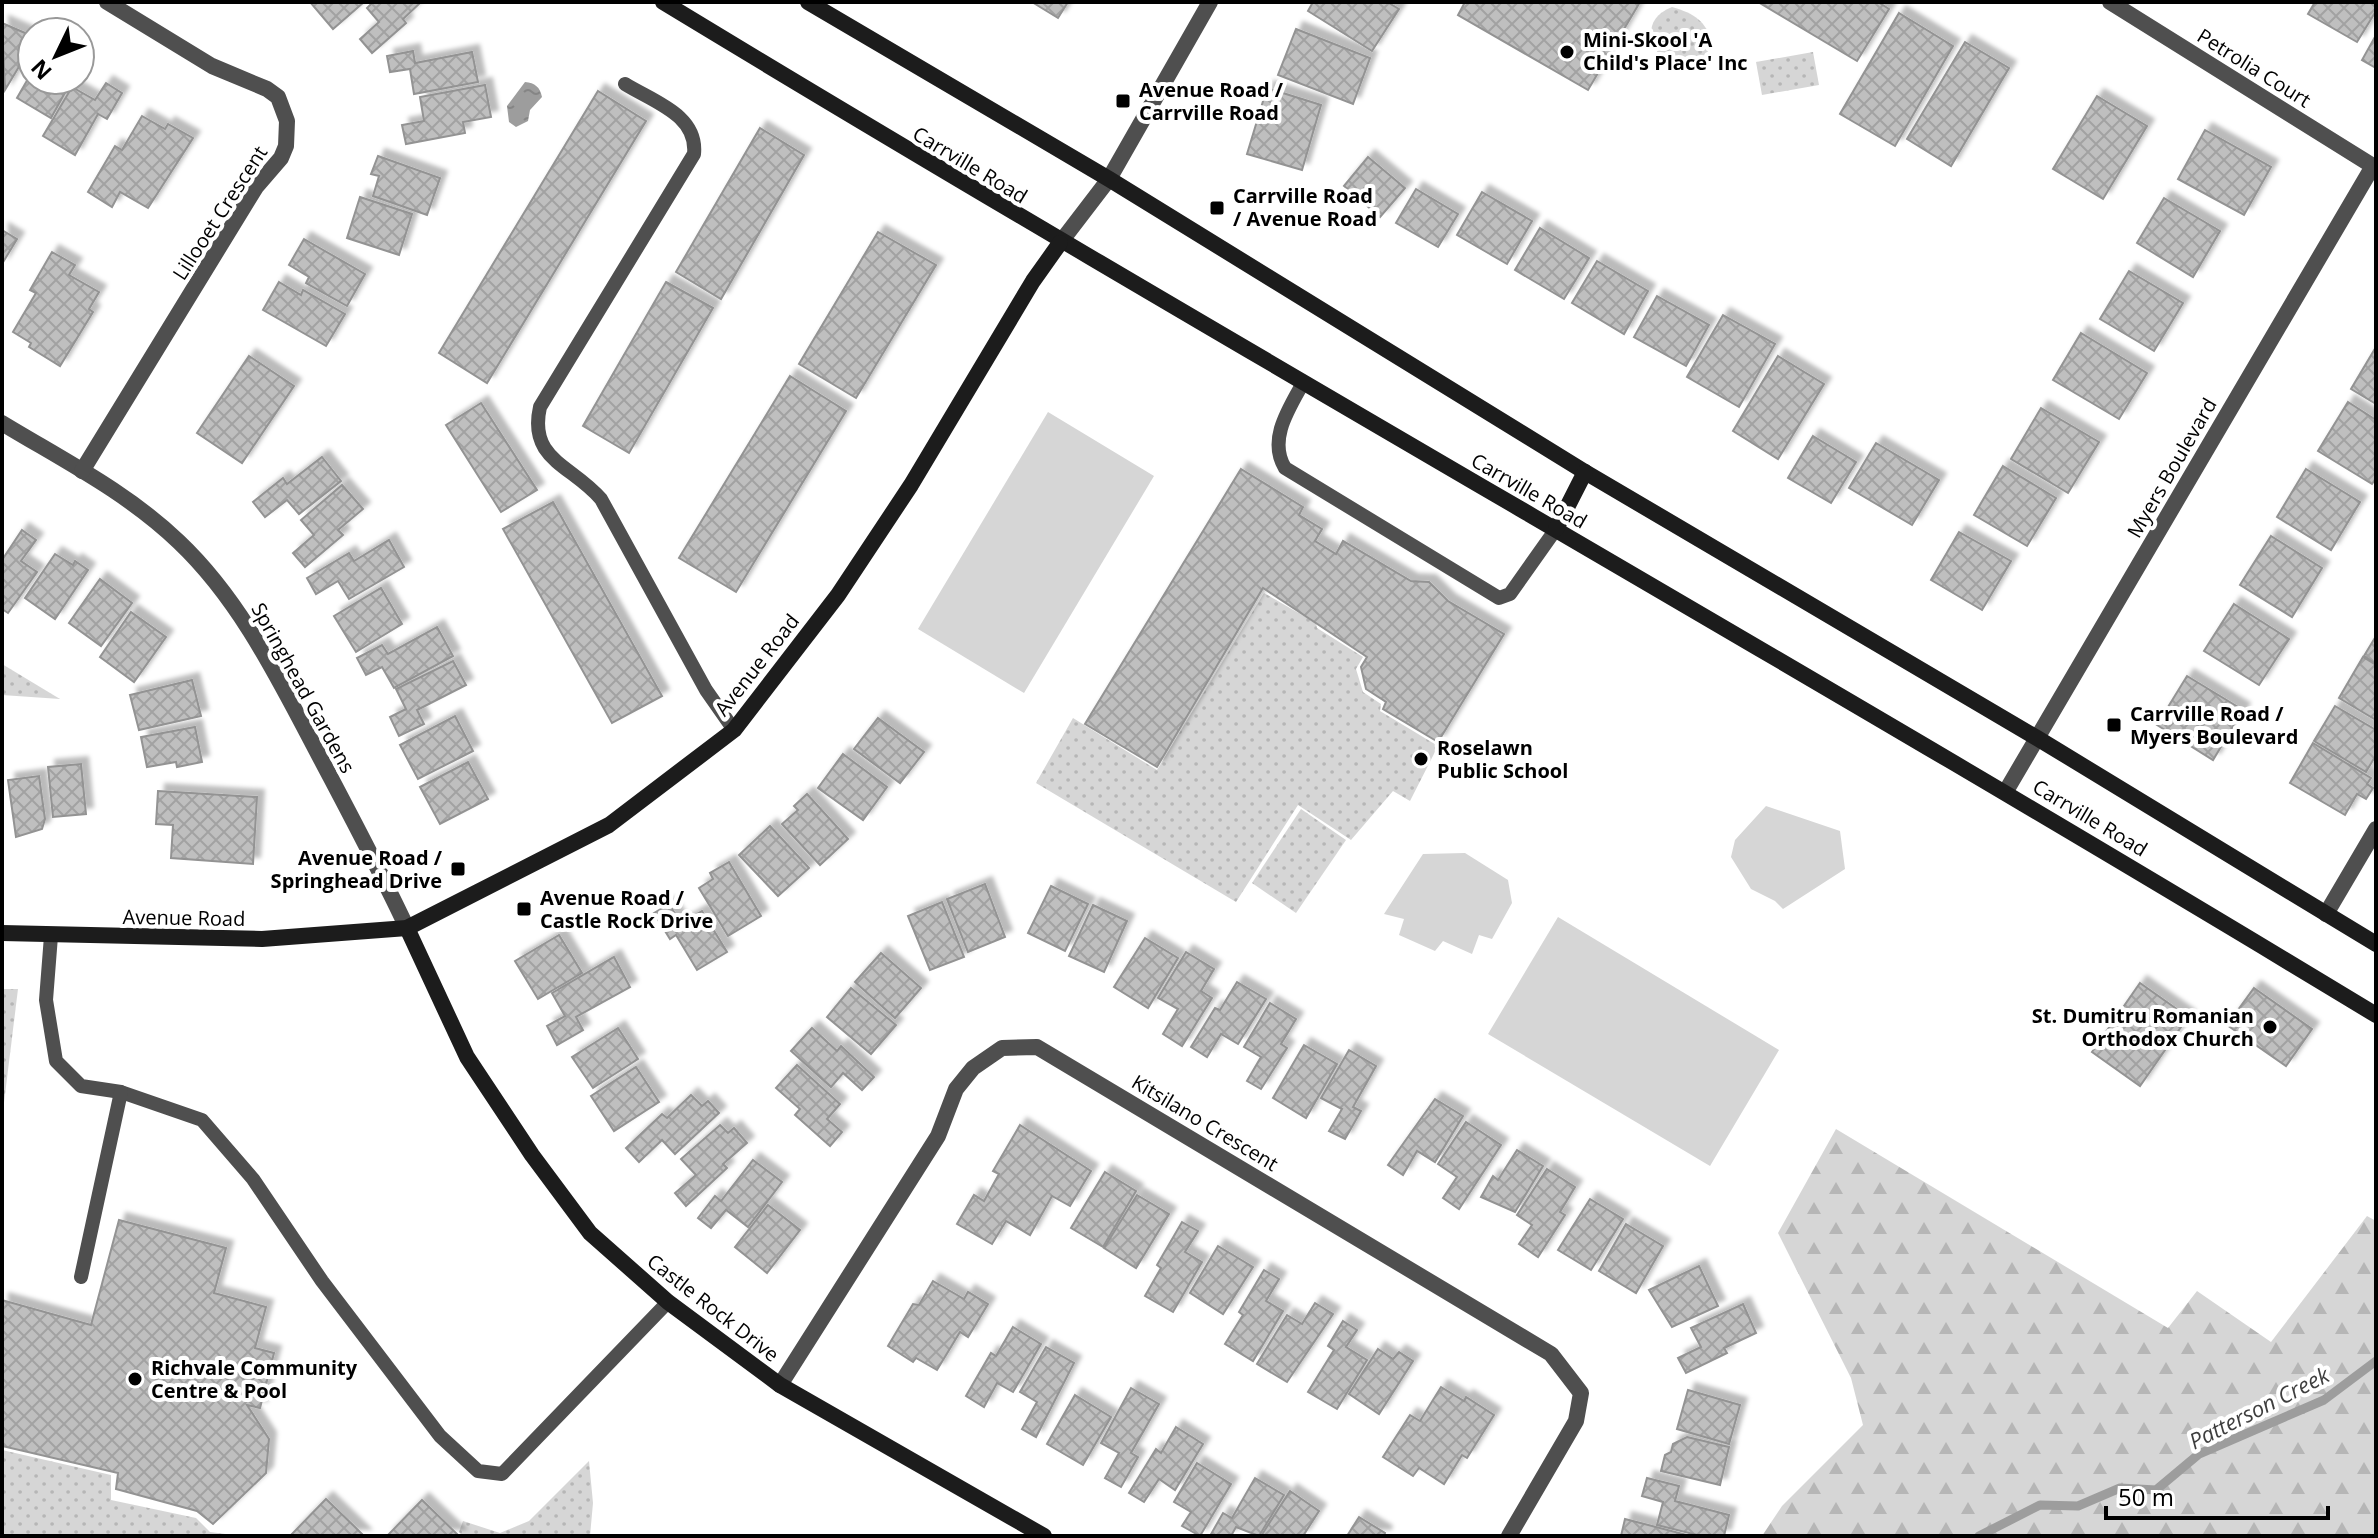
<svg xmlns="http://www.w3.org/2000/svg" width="2378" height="1538" font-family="'Open Sans',sans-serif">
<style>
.forest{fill:url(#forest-firs)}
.park{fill:url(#park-dots)}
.garden{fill:#d6d6d6}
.water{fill:url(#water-ripples)}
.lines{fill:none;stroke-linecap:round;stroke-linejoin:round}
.stream{stroke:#9d9d9d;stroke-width:9}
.building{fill:url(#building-cross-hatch);stroke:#939393;stroke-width:2;filter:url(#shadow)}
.lane{stroke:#4f4f4f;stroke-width:14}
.street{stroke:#4f4f4f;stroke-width:16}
.secondary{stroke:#1c1c1c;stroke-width:16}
.poi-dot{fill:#000;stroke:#fff;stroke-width:3}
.labels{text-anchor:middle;stroke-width:8;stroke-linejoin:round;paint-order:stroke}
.poi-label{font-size:20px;font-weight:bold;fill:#000;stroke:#fff;text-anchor:start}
.street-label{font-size:20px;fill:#000;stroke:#fff}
.water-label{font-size:22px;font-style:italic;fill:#3e3e3e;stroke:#fff}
</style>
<defs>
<pattern id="forest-firs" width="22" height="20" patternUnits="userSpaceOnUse" patternTransform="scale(2)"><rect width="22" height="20" fill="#d6d6d6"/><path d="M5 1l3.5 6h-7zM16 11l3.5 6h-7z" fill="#b6b6b6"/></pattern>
<pattern id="park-dots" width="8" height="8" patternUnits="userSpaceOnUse" patternTransform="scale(2)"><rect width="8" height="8" fill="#d6d6d6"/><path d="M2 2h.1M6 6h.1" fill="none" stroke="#b6b6b6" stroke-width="1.8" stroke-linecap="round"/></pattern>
<pattern id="water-ripples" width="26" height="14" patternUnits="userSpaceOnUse" patternTransform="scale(2)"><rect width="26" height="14" fill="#9d9d9d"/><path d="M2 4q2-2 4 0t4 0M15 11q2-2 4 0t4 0" fill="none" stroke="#858585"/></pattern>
<pattern id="building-cross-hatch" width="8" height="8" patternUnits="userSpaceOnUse" patternTransform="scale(2)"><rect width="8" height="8" fill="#bfbfbf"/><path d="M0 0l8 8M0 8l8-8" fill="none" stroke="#a2a2a2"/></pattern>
<filter id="shadow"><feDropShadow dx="7" dy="-7" stdDeviation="2" flood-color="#0004"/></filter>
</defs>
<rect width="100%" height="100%" fill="#fff"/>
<polygon class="forest" points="1836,1129 2168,1328 2197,1291 2271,1342 2367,1216 2376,1221 2376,1536 1762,1536 1782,1506 1863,1425 1851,1378 1778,1233"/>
<g class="park">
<path d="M1672 7C1695 14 1705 20 1713 44 1700 64 1691 69 1668 67 1650 46 1640 20 1672 7Z"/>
<polygon points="1813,52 1819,85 1762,95 1756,62"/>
<polygon points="1264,593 1316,623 1317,628 1363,657 1356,669 1363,692 1381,704 1380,711 1438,746 1410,801 1393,791 1351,840 1298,805 1236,902 1036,783 1073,718 1157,770"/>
<polygon points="2,664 60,699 2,695"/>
<polygon points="1301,809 1346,840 1296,913 1252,883"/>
<polygon points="2,989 18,989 2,1119"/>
<polygon points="2,1450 111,1475 111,1500 196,1518 210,1532 241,1536 2,1536"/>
<polygon points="589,1461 593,1503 590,1536 463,1536 459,1532 463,1521 500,1533 529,1521"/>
</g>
<g class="garden">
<polygon points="1048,412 1154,476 1024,693 918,629"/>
<polygon points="1766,806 1840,831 1845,869 1783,909 1775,901 1751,889 1731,857 1735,840"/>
<polygon points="1465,853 1508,880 1512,903 1492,939 1479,935 1472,954 1443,941 1435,951 1399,935 1404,919 1384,914 1423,854"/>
<polygon points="1558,917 1779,1050 1710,1166 1488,1034"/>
</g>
<path class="water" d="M525 82C535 83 540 87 542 97L530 110 528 121 516 127 509 122 507 106Z"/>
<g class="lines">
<polyline class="stream" points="1979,1536 2040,1505 2078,1506 2120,1488 2156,1490 2199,1454 2324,1400 2376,1361"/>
</g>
<g class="building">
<polygon points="310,2 364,2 333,29"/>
<polygon points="373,2 421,2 403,19 406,23 372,53 360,39 379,22 367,8"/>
<polygon points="1032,2 1068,2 1058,18"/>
<polygon points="1313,2 1387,2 1399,9 1372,51 1308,11"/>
<polygon points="1465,2 1640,2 1588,90 1458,15"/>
<polygon points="1758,2 1878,2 1889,9 1857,61"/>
<polygon points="2315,2 2376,2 2376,11 2357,42 2308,14"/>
<polygon points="1899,13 1953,46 1895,146 1840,114"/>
<polygon points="2,23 32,36 32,45 5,90"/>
<polygon points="1296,29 1370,58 1353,104 1278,75"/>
<polygon points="2376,35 2376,68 2362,60"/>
<polygon points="1965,42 2009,68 1951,166 1907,139"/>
<polygon points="413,51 415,63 472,52 478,82 414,94 410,69 390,72 387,56"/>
<polygon points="32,72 32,80 72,80 51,118 17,98"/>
<polygon points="106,83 122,93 107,119 98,114 75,155 43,136 72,87 95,100"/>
<polygon points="485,85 491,117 463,122 465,133 406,144 402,125 424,121 420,97"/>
<polygon points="1267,88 1321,105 1302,170 1247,154"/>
<polygon points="598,91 646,121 487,383 439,353"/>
<polygon points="2097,96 2147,126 2103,199 2053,169"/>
<polygon points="142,116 165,129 168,124 193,138 148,208 120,192 112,207 88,192 115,146 122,150"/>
<polygon points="760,128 804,155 721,299 676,272"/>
<polygon points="2205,130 2271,167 2244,215 2178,179"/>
<polygon points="378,156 440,178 427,215 373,196 379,176 371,174"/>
<polygon points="1368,157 1405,188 1380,217 1344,186"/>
<polygon points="1416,189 1458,214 1438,247 1396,223"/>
<polygon points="1482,192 1532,221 1507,264 1457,235"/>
<polygon points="360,197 412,214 399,255 347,238"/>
<polygon points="2164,198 2220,231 2193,277 2137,243"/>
<polygon points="1540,228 1589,258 1564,299 1515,270"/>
<polygon points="2,230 17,239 2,264"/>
<polygon points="878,232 936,265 856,398 799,364"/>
<polygon points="304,239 365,274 347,306 306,283 309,277 289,265"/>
<polygon points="52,252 75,265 69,275 99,292 89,309 93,312 60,366 29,347 31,343 13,332 36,293 30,290"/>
<polygon points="1597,261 1648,291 1624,334 1572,303"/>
<polygon points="2129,271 2183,303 2154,351 2100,319"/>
<polygon points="279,282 301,295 303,290 345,314 326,346 263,310"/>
<polygon points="666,282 713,308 629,453 583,426"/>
<polygon points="1657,296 1709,325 1686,366 1634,337"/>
<polygon points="1723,315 1775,344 1739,407 1687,377"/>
<polygon points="2081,333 2147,373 2119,419 2053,380"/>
<polygon points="2376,347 2376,404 2351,389"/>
<polygon points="249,356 294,386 242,463 197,433"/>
<polygon points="1778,356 1824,384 1778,459 1733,431"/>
<polygon points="790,376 846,411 736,592 679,558"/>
<polygon points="2348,402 2376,420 2376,478 2372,484 2318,451"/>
<polygon points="481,403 537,490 501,512 446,425"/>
<polygon points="2041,408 2099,442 2068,493 2011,459"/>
<polygon points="1813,436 1856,462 1831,503 1788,478"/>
<polygon points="1876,443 1939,480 1912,525 1849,488"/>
<polygon points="322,457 341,481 299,514 287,500 265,517 253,502 283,478 287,484"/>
<polygon points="2003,466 2056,498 2027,546 1974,515"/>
<polygon points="1241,469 1303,507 1299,515 1322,529 1315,541 1336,554 1343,541 1411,581 1429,582 1448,601 1504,634 1438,742 1383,709 1386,702 1366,689 1361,667 1367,657 1263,588 1157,767 1085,724"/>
<polygon points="2306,469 2360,502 2331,550 2277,517"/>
<polygon points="342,485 363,509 338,530 343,535 305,567 293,553 314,535 301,520"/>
<polygon points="553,502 662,696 612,723 503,529"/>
<polygon points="22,530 36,540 21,561 37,572 8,613 2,609 2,560"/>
<polygon points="1959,532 2011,561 1982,610 1931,580"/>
<polygon points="2271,536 2322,568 2292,617 2240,585"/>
<polygon points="389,540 404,567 349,599 338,581 316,594 307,578 349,553 354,561"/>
<polygon points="55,554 73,565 75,561 88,570 55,619 25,598"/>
<polygon points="100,579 132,603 101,646 69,623"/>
<polygon points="381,588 402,624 356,652 334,616"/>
<polygon points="2234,604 2289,639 2259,685 2204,651"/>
<polygon points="131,612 166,637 134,682 100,657"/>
<polygon points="437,627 453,656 394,688 382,667 366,675 357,658 382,645 388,654"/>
<polygon points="2376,636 2376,664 2364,656"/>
<polygon points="2363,657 2376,665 2376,720 2339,698"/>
<polygon points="453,661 466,685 417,710 424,724 399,736 390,717 406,709 396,689"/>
<polygon points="2187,676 2243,710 2213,760 2157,725"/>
<polygon points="192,680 201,716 139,730 130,695"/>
<polygon points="2335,706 2376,730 2376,755 2366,772 2314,741"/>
<polygon points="455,716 473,751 418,779 400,745"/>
<polygon points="878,718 924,752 900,783 854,749"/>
<polygon points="195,727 202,762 177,767 176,762 147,767 141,737"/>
<polygon points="2313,743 2371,778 2367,784 2373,788 2366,799 2357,794 2345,815 2290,783"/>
<polygon points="843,754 887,787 863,820 818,788"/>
<polygon points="468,762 488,799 440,824 420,787"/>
<polygon points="81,764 86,814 53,817 48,767"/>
<polygon points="39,776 45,819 42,829 16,837 8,780"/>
<polygon points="158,791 257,797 253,864 171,858 173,825 156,824"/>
<polygon points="807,794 848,839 820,865 782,824 798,810 794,806"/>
<polygon points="770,826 809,868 778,896 739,855"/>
<polygon points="729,862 761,916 728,936 699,888 713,879 710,873"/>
<polygon points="985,884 1005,937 968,952 947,899"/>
<polygon points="1051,886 1088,904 1065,951 1028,933"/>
<polygon points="942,902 964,957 930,970 908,916"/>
<polygon points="669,904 681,923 702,911 727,952 697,970 676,935 670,939 654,913"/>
<polygon points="1093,905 1127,921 1104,972 1069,956"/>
<polygon points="559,935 582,973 538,999 515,961"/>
<polygon points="1145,938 1178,958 1148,1008 1114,987"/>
<polygon points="1186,952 1214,969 1201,991 1212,998 1182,1046 1163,1034 1178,1009 1158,998"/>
<polygon points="881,953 921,988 895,1018 855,982"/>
<polygon points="614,957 630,987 576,1017 583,1030 557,1045 547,1026 565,1016 552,993"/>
<polygon points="1237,982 1266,999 1238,1044 1221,1034 1207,1057 1191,1047 1215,1008 1220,1010"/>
<polygon points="2140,983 2188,1017 2140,1086 2092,1052"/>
<polygon points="851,988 896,1025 871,1054 827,1017"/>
<polygon points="2254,988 2312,1029 2286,1066 2227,1025"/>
<polygon points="1270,1003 1296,1019 1281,1044 1287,1048 1261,1089 1247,1081 1261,1057 1244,1047"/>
<polygon points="618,1028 638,1059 593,1088 572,1057"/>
<polygon points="812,1028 837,1051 841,1046 874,1077 862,1090 843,1073 831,1087 791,1051"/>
<polygon points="1304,1045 1337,1064 1306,1118 1273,1098"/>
<polygon points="1349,1050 1376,1066 1353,1107 1361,1111 1345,1139 1329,1131 1342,1109 1321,1098"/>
<polygon points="797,1065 840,1104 827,1119 842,1132 830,1146 795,1115 800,1109 776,1088"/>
<polygon points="636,1067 659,1102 614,1131 591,1096"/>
<polygon points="691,1095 702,1106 708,1101 719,1113 675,1154 662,1140 639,1162 626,1148 662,1114 667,1118"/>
<polygon points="1435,1099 1463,1116 1435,1162 1417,1151 1403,1175 1388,1165"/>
<polygon points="1466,1122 1501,1145 1459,1209 1443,1198 1457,1177 1438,1164"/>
<polygon points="720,1125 728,1133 734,1128 747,1143 723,1164 727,1168 686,1206 675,1193 696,1175 681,1159"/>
<polygon points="1020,1125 1091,1171 1070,1206 1052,1196 1030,1235 1006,1221 992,1244 957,1224 974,1195 984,1201 999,1174 993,1171"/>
<polygon points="1517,1150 1543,1166 1515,1212 1481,1197 1493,1176 1498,1180"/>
<polygon points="753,1160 782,1182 748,1227 726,1210 711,1228 698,1218 715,1196 721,1201"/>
<polygon points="1547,1169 1575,1187 1560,1212 1565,1215 1538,1257 1519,1244 1532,1225 1517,1215"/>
<polygon points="1105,1172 1136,1191 1103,1247 1071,1228"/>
<polygon points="1137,1195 1169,1214 1136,1268 1104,1248"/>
<polygon points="1590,1199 1623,1219 1591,1270 1558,1250"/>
<polygon points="768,1205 800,1230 767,1273 735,1247"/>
<polygon points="119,1220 226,1248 214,1293 266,1307 255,1348 274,1353 260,1408 247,1405 269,1439 266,1473 213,1524 197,1511 116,1489 118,1473 2,1446 2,1300 91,1325"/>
<polygon points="1182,1222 1198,1231 1185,1252 1202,1262 1173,1312 1145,1296 1161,1268 1157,1265"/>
<polygon points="1626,1224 1663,1246 1636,1293 1599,1271"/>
<polygon points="1218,1246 1253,1267 1223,1314 1190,1293"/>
<polygon points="1699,1266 1718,1306 1672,1327 1649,1290"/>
<polygon points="1264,1270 1279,1279 1266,1301 1283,1311 1253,1361 1225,1344 1243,1315 1239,1312"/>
<polygon points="933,1281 964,1299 968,1292 988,1304 968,1337 960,1332 937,1370 916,1358 913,1362 888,1346 913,1304 919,1305"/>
<polygon points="1315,1303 1333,1314 1287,1382 1257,1364 1287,1315 1302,1324"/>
<polygon points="1743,1304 1756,1333 1724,1348 1727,1353 1686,1373 1678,1358 1701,1347 1691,1328"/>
<polygon points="1343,1321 1357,1330 1346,1347 1367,1360 1337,1409 1308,1392 1334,1350 1328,1346"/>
<polygon points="1013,1327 1041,1344 1013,1392 997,1383 984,1407 966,1396 991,1353 996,1356"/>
<polygon points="1046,1347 1074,1363 1036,1437 1022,1429 1037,1402 1020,1392"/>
<polygon points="1378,1349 1393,1359 1399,1352 1413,1361 1379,1414 1349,1394"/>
<polygon points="1441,1387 1464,1401 1466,1397 1494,1415 1467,1458 1462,1455 1444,1484 1419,1468 1413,1476 1383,1457 1410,1415 1420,1421"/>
<polygon points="1131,1388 1159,1404 1131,1453 1138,1457 1121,1487 1105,1478 1119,1453 1101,1443"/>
<polygon points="1688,1390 1740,1405 1729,1444 1677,1429"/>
<polygon points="1075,1395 1111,1417 1083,1465 1047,1444"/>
<polygon points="1176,1427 1203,1444 1175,1490 1159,1479 1144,1502 1129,1493 1156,1449 1161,1453"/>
<polygon points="1687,1437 1729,1447 1720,1485 1661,1471 1665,1455 1671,1452 1673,1444"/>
<polygon points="1197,1463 1231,1484 1200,1536 1182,1526 1191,1512 1174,1502"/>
<polygon points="1255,1478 1284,1495 1259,1536 1236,1527 1231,1536 1210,1536 1223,1513 1232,1518"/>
<polygon points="1647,1478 1679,1486 1675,1501 1729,1515 1724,1536 1701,1536 1657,1525 1663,1502 1642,1496"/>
<polygon points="1290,1491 1319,1511 1303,1536 1261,1536"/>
<polygon points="326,1499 357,1529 364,1536 290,1536"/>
<polygon points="422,1500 459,1536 387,1536"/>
<polygon points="1359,1517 1385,1533 1384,1536 1347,1536"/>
<polygon points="1625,1519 1687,1535 1687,1536 1621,1536"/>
</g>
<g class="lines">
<g class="lane">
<path d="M625 84C654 102 698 115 694 154L540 407C528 460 572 465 601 499L706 690 734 730"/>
<path d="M1303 383C1288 410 1268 440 1285 468L1499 598 1510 594 1556 529"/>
<polyline points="51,936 46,1000 56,1061 81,1086 121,1092 202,1120 253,1179 322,1281 440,1436 478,1471 502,1474 668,1302"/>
<polyline points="81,1277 121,1092"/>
</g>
<g class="street">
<polyline points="2110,2 2376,168"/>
<polyline points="1060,243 1109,179 1210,2"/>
<path d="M2 423C63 460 127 492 179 542 238 598 275 672 313 744 345 805 378 866 407 928"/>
<polyline points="82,471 256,187 281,158 286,146 287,121 278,97 267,89 212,66 107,2"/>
<polyline points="2006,791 2373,166"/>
<polyline points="2326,914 2376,829"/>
<polyline points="780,1385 938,1136 956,1089 973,1068 1002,1048 1037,1047 1551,1354 1581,1393 1576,1421 1509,1536"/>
</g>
<g class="secondary">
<path d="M663 2C1230 346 1809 671 2376 1015"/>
<polyline points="808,2 1109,179 1585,472 2037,738 2376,944"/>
<polyline points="1556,529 1585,472"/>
<polyline points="407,928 467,1057 532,1155 590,1233 668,1302 780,1385 1044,1536"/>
<polyline points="2,933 262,939 407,928 609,825 734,730 838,595 911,485 1033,281 1060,243"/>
</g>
</g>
<g class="poi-dot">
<circle cx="1567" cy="52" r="8"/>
<rect x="1115" y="93" width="16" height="16" rx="4"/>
<rect x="1209" y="200" width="16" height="16" rx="4"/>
<rect x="2106" y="717" width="16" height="16" rx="4"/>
<circle cx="1421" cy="759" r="8"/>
<rect x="450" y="861" width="16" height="16" rx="4"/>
<rect x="516" y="901" width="16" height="16" rx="4"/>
<circle cx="2270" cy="1027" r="8"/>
<circle cx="135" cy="1379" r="8"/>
</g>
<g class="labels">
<g class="poi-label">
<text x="1583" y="47">Mini-Skool 'A<tspan x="1583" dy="23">Child's Place' Inc</tspan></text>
<text x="1139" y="97">Avenue Road /<tspan x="1139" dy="23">Carrville Road</tspan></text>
<text x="1233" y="203">Carrville Road<tspan x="1233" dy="23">/ Avenue Road</tspan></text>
<text x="2130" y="721">Carrville Road /<tspan x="2130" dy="23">Myers Boulevard</tspan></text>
<text x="1437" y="755">Roselawn<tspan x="1437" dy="23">Public School</tspan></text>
<text x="442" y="865" text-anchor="end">Avenue Road /<tspan x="442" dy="23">Springhead Drive</tspan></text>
<text x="540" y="905">Avenue Road /<tspan x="540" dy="23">Castle Rock Drive</tspan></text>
<text x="2254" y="1023" text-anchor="end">St. Dumitru Romanian<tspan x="2254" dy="23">Orthodox Church</tspan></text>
<text x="151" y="1375">Richvale Community<tspan x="151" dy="23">Centre &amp; Pool</tspan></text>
</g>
<g class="street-label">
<text transform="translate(2254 68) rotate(32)" y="7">Petrolia Court</text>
<text transform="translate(970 165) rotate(31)" y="7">Carrville Road</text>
<text transform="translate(220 213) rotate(-57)" y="7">Lillooet Crescent</text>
<text transform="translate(2172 468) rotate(-60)" y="7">Myers Boulevard</text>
<text transform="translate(1529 491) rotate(30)" y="7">Carrville Road</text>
<text transform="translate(757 665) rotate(-52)" y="7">Avenue Road</text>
<text transform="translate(303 688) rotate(61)" y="7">Springhead Gardens</text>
<text transform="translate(2090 818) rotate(31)" y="7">Carrville Road</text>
<text transform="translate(184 918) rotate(1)" y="7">Avenue Road</text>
<text transform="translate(1205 1123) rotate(31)" y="7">Kitsilano Crescent</text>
<text transform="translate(713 1308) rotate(38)" y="7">Castle Rock Drive</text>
</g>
<g class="water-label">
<text transform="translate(2259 1408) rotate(-27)" y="8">Patterson Creek</text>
</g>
</g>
<rect width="2378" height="1538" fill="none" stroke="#000000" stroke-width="8"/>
<g transform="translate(56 56) rotate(227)"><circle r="38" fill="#ffffff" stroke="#999999" stroke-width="2"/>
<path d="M0-6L14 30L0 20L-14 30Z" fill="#000000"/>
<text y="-12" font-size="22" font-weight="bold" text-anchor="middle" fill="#000000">N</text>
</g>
<path d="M2106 1506v12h222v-12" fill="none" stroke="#000000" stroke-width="4"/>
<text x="2118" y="1506" font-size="24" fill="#000000" stroke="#ffffff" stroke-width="6" paint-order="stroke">50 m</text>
</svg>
